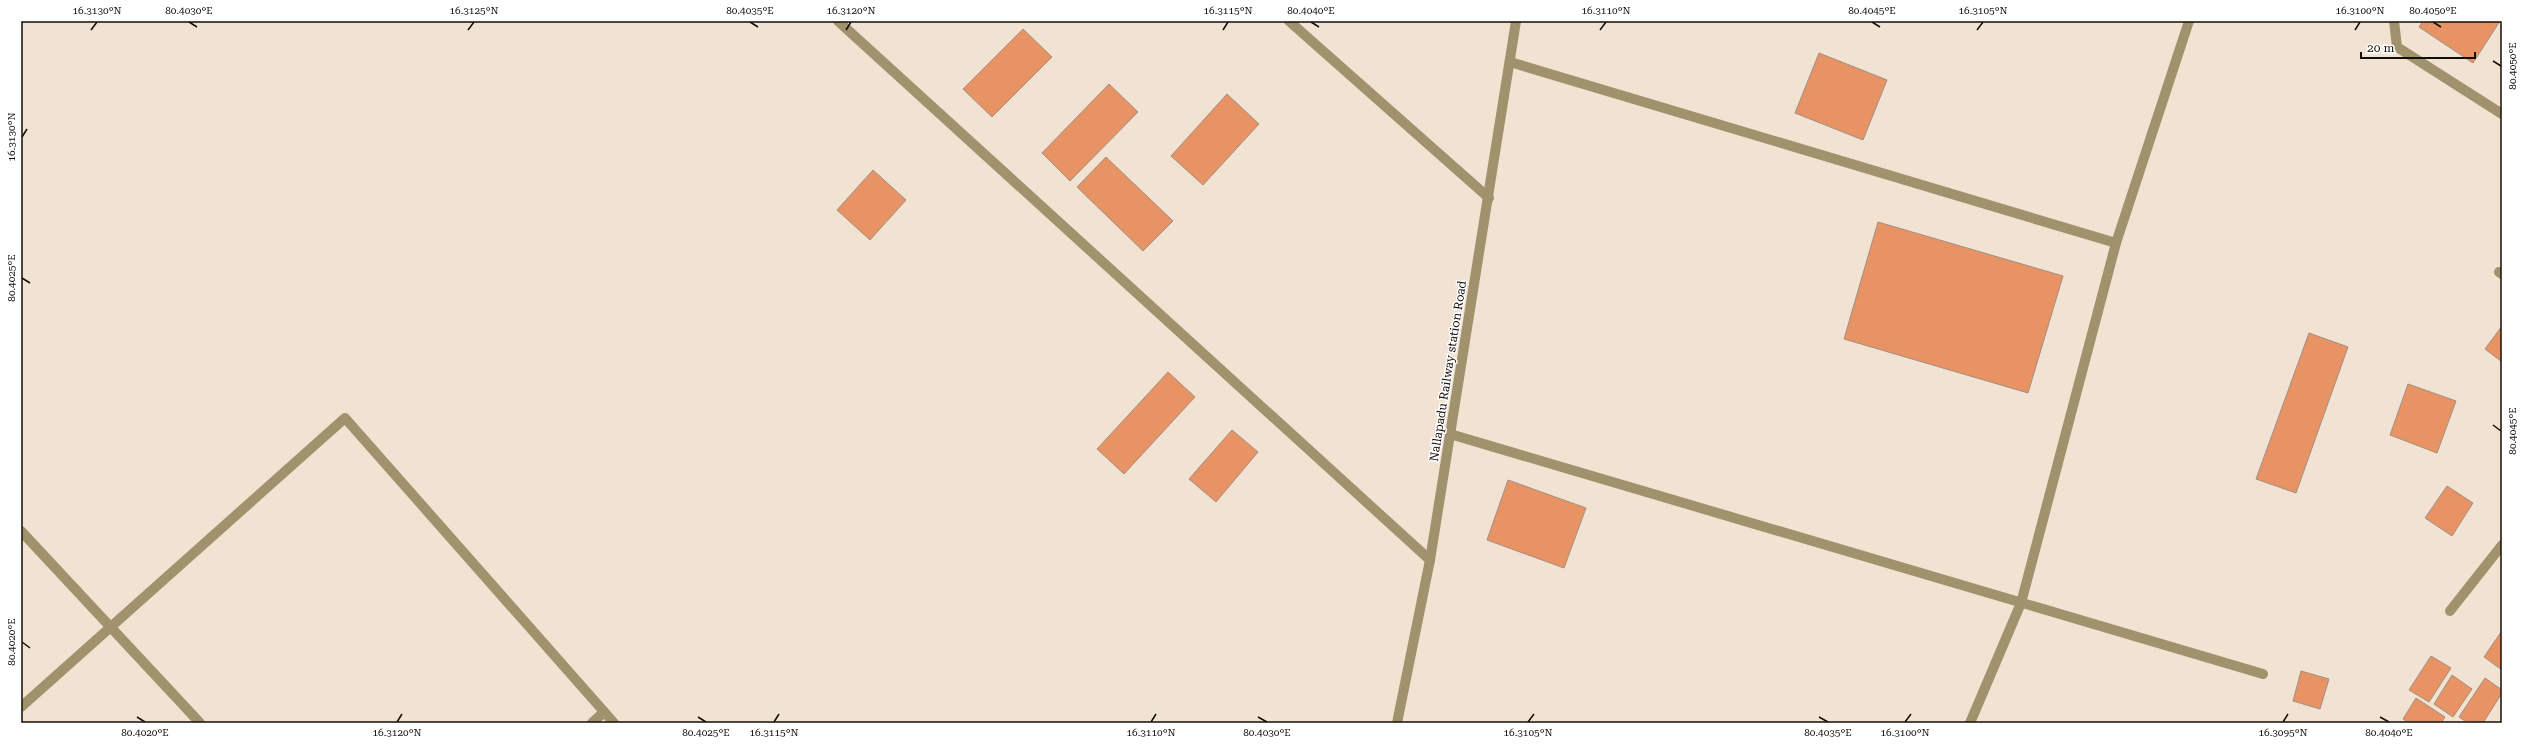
<svg xmlns="http://www.w3.org/2000/svg" width="2523" height="744" font-family="'Roboto Serif',serif">
<style>
.building{fill:#e89364;stroke:#a28e85}
.lines{fill:none;stroke-linecap:round;stroke-linejoin:round}
.minor{stroke:#a0926d;stroke-width:10}
.ticks{fill:none;stroke:#130e09;stroke-width:1.5}
.labels{text-anchor:middle;stroke-width:3;stroke-linejoin:round;paint-order:stroke}
.street-label{font-size:12px;fill:#130e09;stroke:#fff}
.neatline{fill:none;stroke:#130e09;stroke-width:1.5}
.ticks-label{font-size:10px;text-anchor:middle;fill:#130e09}
</style>
<rect width="100%" height="100%" fill="#f1e2d2"/>
<g class="building">
<polygon points="2423,21 2500,21 2473,63 2419,27"/>
<polygon points="1023,29 1052,57 992,117 963,89"/>
<polygon points="1819,53 1887,80 1863,140 1795,113"/>
<polygon points="1109,84 1138,112 1070,181 1042,153"/>
<polygon points="1227,94 1259,124 1203,185 1171,156"/>
<polygon points="1106,157 1173,221 1143,251 1077,187"/>
<polygon points="873,170 906,200 870,240 837,210"/>
<polygon points="1878,222 2063,276 2028,393 1844,339"/>
<polygon points="2502,326 2502,362 2485,349"/>
<polygon points="2309,333 2348,347 2296,493 2256,479"/>
<polygon points="1168,372 1195,397 1124,474 1097,449"/>
<polygon points="2408,384 2456,401 2437,453 2390,435"/>
<polygon points="1232,430 1258,452 1216,502 1189,479"/>
<polygon points="1508,480 1586,508 1564,568 1487,540"/>
<polygon points="2447,486 2473,503 2452,536 2425,518"/>
<polygon points="2501,632 2502,632 2502,670 2484,657"/>
<polygon points="2431,656 2451,668 2429,702 2409,690"/>
<polygon points="2301,671 2329,679 2320,709 2293,701"/>
<polygon points="2452,675 2472,689 2453,717 2434,704"/>
<polygon points="2485,678 2502,690 2502,693 2483,723 2468,723 2459,717"/>
<polygon points="2416,698 2445,717 2441,723 2409,723 2403,719"/>
</g>
<g class="lines">
<g class="minor">
<polyline points="838,21 1430,560"/>
<polyline points="1289,21 1489,198"/>
<polyline points="2394,21 2397,47 2502,114"/>
<polyline points="1510,62 2116,243"/>
<polyline points="2499,272 2502,274"/>
<polyline points="1450,434 2263,674"/>
<polyline points="21,531 200,723"/>
<polyline points="2450,611 2502,545"/>
<polyline points="21,707 345,418 614,723"/>
<polyline points="592,723 604,712"/>
<polyline points="1397,723 1430,560 1516,21"/>
<polyline points="1970,723 2021,603 2116,243 2189,21"/>
</g>
</g>
<path class="ticks" d="M189 22 197 27M750 22 758 27M1311 22 1319 27M1872 22 1880 27M2433 22 2441 27M91 30 97 22M468 30 474 22M846 30 851 22M1223 30 1228 22M1600 30 1606 22M1977 30 1983 22M2355 30 2360 22M2493 61 2501 66M22 137 27 129M22 278 30 283M2493 425 2501 431M22 642 30 648M137 717 145 722M698 717 706 722M1258 717 1267 722M1819 717 1828 722M2380 717 2389 722M397 722 402 714M774 722 779 714M1151 722 1156 714M1528 722 1534 714M1905 722 1911 714M2283 722 2288 714"/>
<g class="labels">
<g class="street-label">
<text transform="translate(1448 371) rotate(-81)" y="4">Nallapadu Railway station Road</text>
</g>
</g>
<rect width="2523" height="744" fill="none" stroke="#ffffff" stroke-width="44"/>
<path d="M2361 52v6h114v-6" fill="none" stroke="#130e09" stroke-width="2"/>
<text x="2367" y="52" font-size="12" fill="#130e09" stroke="#ffffff" stroke-width="3" paint-order="stroke">20 m</text>
<rect x="22" y="22" width="2479" height="700" class="neatline"/>
<g class="ticks-label">
<text x="97" y="14">16.3130°N</text>
<text x="189" y="14">80.4030°E</text>
<text x="474" y="14">16.3125°N</text>
<text x="750" y="14">80.4035°E</text>
<text x="851" y="14">16.3120°N</text>
<text x="1228" y="14">16.3115°N</text>
<text x="1311" y="14">80.4040°E</text>
<text x="1606" y="14">16.3110°N</text>
<text x="1872" y="14">80.4045°E</text>
<text x="1983" y="14">16.3105°N</text>
<text x="2360" y="14">16.3100°N</text>
<text x="2433" y="14">80.4050°E</text>
<text transform="translate(2512 66) rotate(-90)" y="4">80.4050°E</text>
<text transform="translate(11 137) rotate(-90)" y="4">16.3130°N</text>
<text transform="translate(11 278) rotate(-90)" y="4">80.4025°E</text>
<text transform="translate(2512 431) rotate(-90)" y="4">80.4045°E</text>
<text transform="translate(11 642) rotate(-90)" y="4">80.4020°E</text>
<text x="145" y="736">80.4020°E</text>
<text x="397" y="736">16.3120°N</text>
<text x="706" y="736">80.4025°E</text>
<text x="774" y="736">16.3115°N</text>
<text x="1151" y="736">16.3110°N</text>
<text x="1267" y="736">80.4030°E</text>
<text x="1528" y="736">16.3105°N</text>
<text x="1828" y="736">80.4035°E</text>
<text x="1905" y="736">16.3100°N</text>
<text x="2283" y="736">16.3095°N</text>
<text x="2389" y="736">80.4040°E</text>
</g>
</svg>
